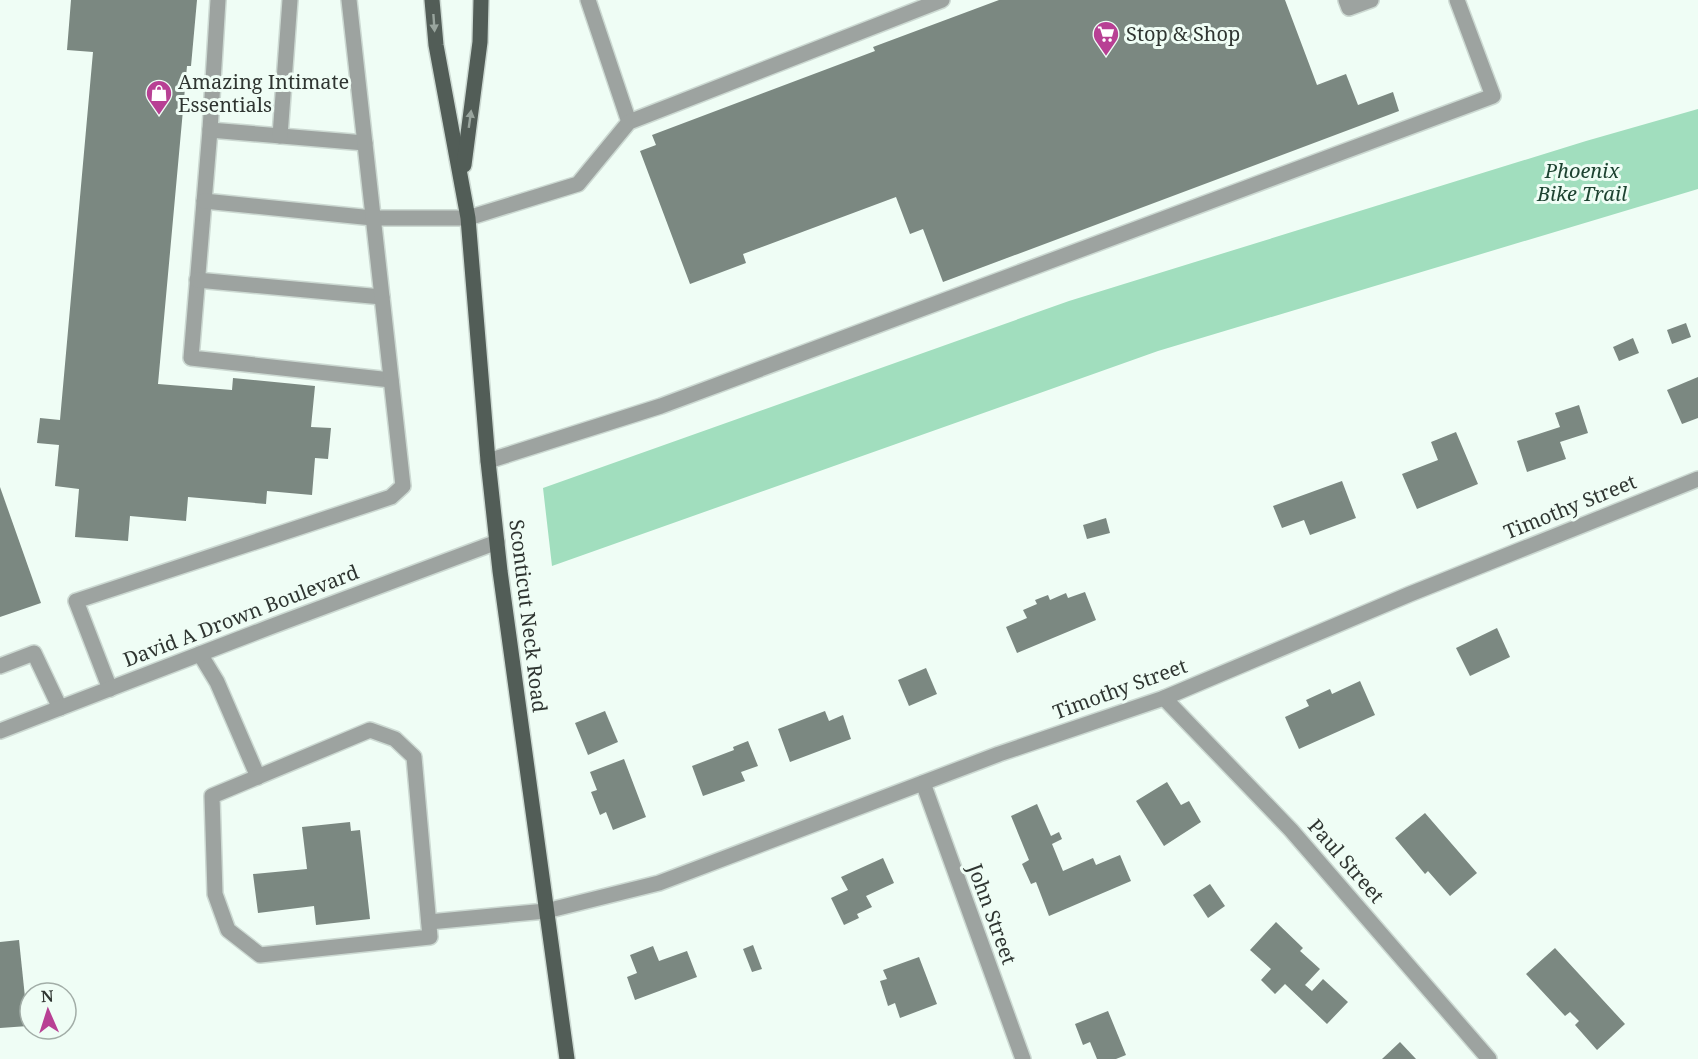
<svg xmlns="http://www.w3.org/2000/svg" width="1698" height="1059" font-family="'Noto Serif',serif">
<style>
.green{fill:#a1debe}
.building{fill:#7b8881}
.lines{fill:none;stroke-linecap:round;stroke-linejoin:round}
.minor-casing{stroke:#ccd9d2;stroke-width:18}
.major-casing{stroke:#ccd9d2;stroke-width:18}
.minor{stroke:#9da3a0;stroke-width:15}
.major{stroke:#525d57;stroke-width:15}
.oneway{fill:#99a59e}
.labels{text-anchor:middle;stroke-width:6;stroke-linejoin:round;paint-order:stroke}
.poi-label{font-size:20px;fill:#2f3531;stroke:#effdf5;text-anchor:start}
.park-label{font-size:20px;font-style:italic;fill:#1d4331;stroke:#effdf5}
.street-label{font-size:20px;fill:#2f3531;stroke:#effdf5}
</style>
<rect width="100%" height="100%" fill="#effdf5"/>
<polygon class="green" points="1698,109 1698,189 1158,351 552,566 543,488 1069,301 1586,141"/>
<g class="building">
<polygon points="71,0 197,0 191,66 187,66 158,384 232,390 233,378 315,386 311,427 331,428 328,459 315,458 312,495 267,491 266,504 188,497 186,521 130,516 128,541 75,537 79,489 55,486 59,445 37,443 40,418 60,420 93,52 67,50"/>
<polygon points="999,0 1285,0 1317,85 1346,74 1358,105 1393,92 1399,111 943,282 923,229 910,234 896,197 743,254 746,263 690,284 640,151 656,145 652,135 875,51 873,47"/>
<polygon points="1686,323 1691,337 1672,344 1667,330"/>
<polygon points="1633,338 1639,353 1619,361 1613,347"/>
<polygon points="1698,377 1698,418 1682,424 1667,390"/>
<polygon points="1579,405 1588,433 1560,442 1566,459 1527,472 1517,441 1560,427 1555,413"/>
<polygon points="1456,432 1478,484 1417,509 1402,474 1438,460 1431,442"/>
<polygon points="1342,481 1356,518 1310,535 1304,520 1282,528 1273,506"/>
<polygon points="0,487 41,603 0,617"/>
<polygon points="1106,518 1110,533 1087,539 1083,525"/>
<polygon points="1085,592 1096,620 1017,653 1006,627 1027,618 1023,610 1037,604 1035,600 1048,595 1050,600 1066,593 1068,598"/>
<polygon points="1497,628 1510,657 1470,676 1456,648"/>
<polygon points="926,668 937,694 909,706 898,680"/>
<polygon points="1360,681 1375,715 1299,749 1285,717 1309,706 1306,700 1330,689 1332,694"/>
<polygon points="605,711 618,742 588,755 575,723"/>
<polygon points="825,711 829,721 843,715 851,739 790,762 778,729"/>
<polygon points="748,741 758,766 741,772 745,781 703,796 692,766 734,750 733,747"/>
<polygon points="624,759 646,817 613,830 606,812 600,815 591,792 597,790 590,772"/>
<polygon points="1167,782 1181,805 1189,801 1201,822 1164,846 1136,801"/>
<polygon points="1037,804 1051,836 1059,832 1062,839 1052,844 1063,871 1093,858 1096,865 1120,855 1131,881 1049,916 1036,882 1031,884 1022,864 1029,860 1011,816"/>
<polygon points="1425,813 1477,873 1450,896 1428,871 1425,874 1395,838"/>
<polygon points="350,822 351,831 360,830 370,919 316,925 314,906 258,913 253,874 307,869 302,827"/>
<polygon points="883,858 894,883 866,896 872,907 857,914 859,918 844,925 831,898 848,890 841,877"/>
<polygon points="1210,884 1225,906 1208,918 1193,895"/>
<polygon points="1276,922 1303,948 1300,951 1320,969 1305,985 1312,991 1323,979 1348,1002 1327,1024 1285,984 1275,994 1261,980 1271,969 1250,950"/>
<polygon points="19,940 28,1026 0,1028 0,942"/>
<polygon points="753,945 762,969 752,972 743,949"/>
<polygon points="653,946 659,961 687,951 697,977 635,1000 627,977 637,973 630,955"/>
<polygon points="1555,948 1625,1024 1597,1050 1575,1025 1579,1021 1570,1012 1565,1016 1526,974"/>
<polygon points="919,957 937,1004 900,1018 895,1003 888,1006 880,981 887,979 883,970"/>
<polygon points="1108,1011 1126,1055 1116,1059 1097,1059 1090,1042 1083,1045 1075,1024"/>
<polygon points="1400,1042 1416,1059 1382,1059"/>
</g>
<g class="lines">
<g class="minor-casing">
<g id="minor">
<polyline points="218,0 210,130 191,358 391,380"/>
<polyline points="588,0 629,122"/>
<polyline points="1346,0 1349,8 1371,0"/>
<polyline points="210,130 365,143"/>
<polyline points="280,136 290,0"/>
<polyline points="204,201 373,218 468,218 578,184 629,122 942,0"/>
<polyline points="197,280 382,297"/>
<polyline points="488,461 661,406 1493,96 1457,0"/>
<polyline points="200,654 217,682 258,777"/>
<polyline points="0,666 34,653 60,708"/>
<polyline points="110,689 76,601 391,497 403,486 349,0"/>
<polyline points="1164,698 1291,830 1489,1059"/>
<polygon points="370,730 395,739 414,757 430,937 260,955 228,930 215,894 212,796"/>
<polyline points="0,731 270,627 497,542"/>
<polyline points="923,783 1023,1059"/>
<polyline points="429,922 546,911 659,883 999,754 1164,698 1410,594 1698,479"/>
</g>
</g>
<g class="major-casing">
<g id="major">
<polyline points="432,0 436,45 468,218 488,461 500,571 567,1059"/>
<polyline points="464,165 480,42 481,0"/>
</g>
</g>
<use href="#minor" class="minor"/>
<use href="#major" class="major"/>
</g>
<defs><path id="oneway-solid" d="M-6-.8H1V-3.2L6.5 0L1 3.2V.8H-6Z" transform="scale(1.5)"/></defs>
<g class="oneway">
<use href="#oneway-solid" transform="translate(434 23) rotate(86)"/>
<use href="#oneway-solid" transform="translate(470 119) rotate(-82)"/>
</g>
<defs>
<g id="supermarket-pin" transform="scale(1.35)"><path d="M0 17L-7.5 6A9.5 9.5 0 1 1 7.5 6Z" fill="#b84094" stroke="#effdf5"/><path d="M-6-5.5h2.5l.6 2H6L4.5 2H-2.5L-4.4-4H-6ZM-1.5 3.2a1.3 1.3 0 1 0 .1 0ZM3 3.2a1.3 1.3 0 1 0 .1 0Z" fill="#fff"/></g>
<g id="shop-pin" transform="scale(1.35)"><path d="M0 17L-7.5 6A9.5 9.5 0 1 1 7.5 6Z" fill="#b84094" stroke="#effdf5"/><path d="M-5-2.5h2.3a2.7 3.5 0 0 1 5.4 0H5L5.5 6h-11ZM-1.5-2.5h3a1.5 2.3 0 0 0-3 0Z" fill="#fff"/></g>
</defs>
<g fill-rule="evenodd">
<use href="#supermarket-pin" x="1106" y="34"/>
<use href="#shop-pin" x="159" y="93"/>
</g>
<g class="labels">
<g class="poi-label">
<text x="1126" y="41">Stop &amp; Shop</text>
<text x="178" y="89">Amazing Intimate<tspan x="178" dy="23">Essentials</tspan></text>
</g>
<g class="park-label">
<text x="1582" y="178">Phoenix<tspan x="1582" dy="23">Bike Trail</tspan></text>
</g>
<g class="street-label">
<text transform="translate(1570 507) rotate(-22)" y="7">Timothy Street</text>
<text transform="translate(241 616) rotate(-21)" y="7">David A Drown Boulevard</text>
<text transform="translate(528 616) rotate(83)" y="7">Sconticut Neck Road</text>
<text transform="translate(1120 689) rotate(-20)" y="7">Timothy Street</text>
<text transform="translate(1346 861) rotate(49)" y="7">Paul Street</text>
<text transform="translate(992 914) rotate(70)" y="7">John Street</text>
</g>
</g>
<g transform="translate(48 1011) rotate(357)"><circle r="28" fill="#effdf5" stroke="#a2ada7" stroke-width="1.5"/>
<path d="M0-4.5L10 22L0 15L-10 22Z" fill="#b84094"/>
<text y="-9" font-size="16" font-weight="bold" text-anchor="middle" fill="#2f3531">N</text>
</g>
</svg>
